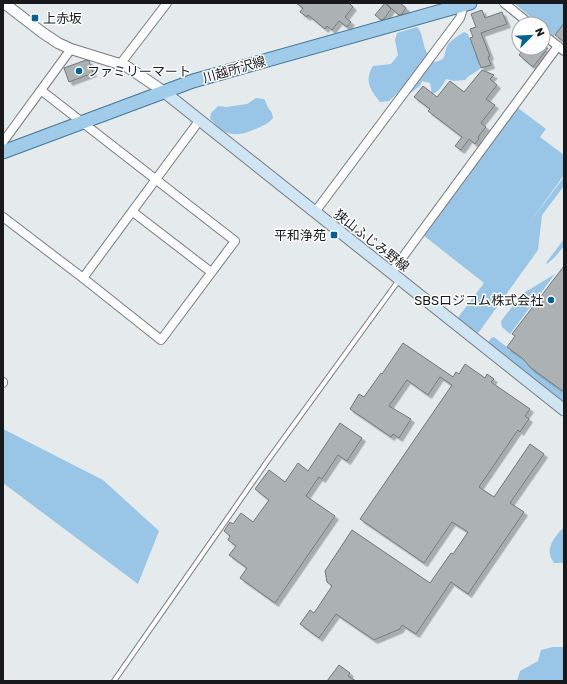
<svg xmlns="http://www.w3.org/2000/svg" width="567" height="684" font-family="Rubik,'Noto Sans JP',sans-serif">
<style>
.green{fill:#99c6e7}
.building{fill:#acb1b4;stroke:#73777b;filter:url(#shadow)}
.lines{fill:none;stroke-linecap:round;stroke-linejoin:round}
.service-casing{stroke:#777b7f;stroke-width:6}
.minor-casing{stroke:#777b7f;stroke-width:10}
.tertiary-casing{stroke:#777b7f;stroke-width:12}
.secondary-casing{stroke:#777b7f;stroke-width:13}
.primary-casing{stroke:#467697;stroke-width:15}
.service{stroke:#fff;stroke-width:4}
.minor{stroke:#fff;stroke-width:8}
.tertiary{stroke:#fff;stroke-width:10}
.secondary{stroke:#cfe5f4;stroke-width:11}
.primary{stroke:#a0cbe9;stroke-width:13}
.poi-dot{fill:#046292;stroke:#fff;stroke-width:1.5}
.labels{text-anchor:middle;stroke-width:3;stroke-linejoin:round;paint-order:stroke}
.poi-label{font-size:13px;fill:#17191a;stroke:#fff;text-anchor:start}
.street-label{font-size:13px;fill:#17191a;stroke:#fff}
</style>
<defs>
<filter id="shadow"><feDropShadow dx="3.5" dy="3.5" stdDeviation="0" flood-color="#0004"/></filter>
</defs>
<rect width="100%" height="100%" fill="#e5eaed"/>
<g class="green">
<polygon points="514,3 564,3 564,23 554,36 543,27 543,24 539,24"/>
<path d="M417 27C424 34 422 46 428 55 429 57 432 60 435 62 449 59 442 53 449 43 453 39 459 35 464 32L468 34C472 46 479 57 480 69L469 76 465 80 454 81 446 79C442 86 440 91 432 94L430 83 422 81 420 86 409 94 399 92 389 101 380 102C370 89 364 81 373 66L391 64 398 55 395 40 397 33Z"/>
<path d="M256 98 264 99C266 102 266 104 268 107 270 112 272 110 273 118 269 123 266 124 260 127 247 133 236 138 221 130 217 127 214 122 210 119L211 113 218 106 226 107 247 104Z"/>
<polygon points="518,108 546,129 540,137 564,155 564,175 530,222 564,177 564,186 542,215 538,250 479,332 476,333 457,319 484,283 423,235"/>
<polygon points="564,239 564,246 555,257 547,264 546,263"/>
<polygon points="555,274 510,334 502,327 501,321 522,294"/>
<polygon points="494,337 522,359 531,368 564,393 564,403 487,344 491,338"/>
<polygon points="3,429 103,480 159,531 138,584 3,483"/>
<path d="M564 527V563H554C553 561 550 557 550 554 548 544 558 533 564 527Z"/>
<polygon points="553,647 564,647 564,681 517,681 520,671 538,661 541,650"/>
</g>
<g class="building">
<polygon points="296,3 349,3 353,7 345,17 351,22 347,27 339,21 332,30 327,26 325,29 308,15 307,17 300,12 303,8"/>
<polygon points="385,3 400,3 406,8 402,14 399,15"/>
<polygon points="385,3 391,9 384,19 381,20 375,15"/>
<polygon points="482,10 485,18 502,12 507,24 481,33 490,56 488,57 491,65 481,68 470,38 473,37 470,29 476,27 471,14"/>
<polygon points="564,23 564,42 555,35"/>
<polygon points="524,48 548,48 533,67 519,55"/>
<polygon points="86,60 89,61 93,73 69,82 64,68"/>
<polygon points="482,70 494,75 490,79 497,85 486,99 495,105 481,123 486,127 478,137 479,139 475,144 469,139 461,150 455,146 462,137 428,111 430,109 414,97 423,86 437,97 450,81 464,92"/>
<polygon points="564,266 564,392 531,368 522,358 507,347 515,336 512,334"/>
<polygon points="403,343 453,377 456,372 459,374 465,364 485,378 487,374 494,379 491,382 530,409 525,416 529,419 520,432 518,430 479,487 494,497 530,444 544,454 510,503 524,512 468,594 451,582 416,634 402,625 400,629 374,640 336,614 319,638 300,624 310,610 314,613 332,586 327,582 325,571 352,530 430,583 451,553 453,554 468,532 452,522 424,563 360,519 452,385 440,377 428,395 407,380 389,406 411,419 399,438 393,434 391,437 350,409 359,394 364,397 381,373 382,374"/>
<polygon points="340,423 362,438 347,461 338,455 322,479 319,477 306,496 335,516 275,603 240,578 247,568 229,555 236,546 228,540 230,536 224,531 230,522 233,524 241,513 253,522 269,500 255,489 269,470 285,482 298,463 308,471"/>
<polygon points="339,665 350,673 348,676 356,681 327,681"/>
</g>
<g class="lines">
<g class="service-casing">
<polyline id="service" points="114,681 266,463 399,280"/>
</g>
<g class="minor-casing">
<g id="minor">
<polyline points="504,3 530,24"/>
<polyline points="543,34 564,51"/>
<polyline points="121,63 167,3"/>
<polyline points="3,142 71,49"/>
<polyline points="133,212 211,272"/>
<polyline points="315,212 460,18 464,5"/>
<polyline points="3,217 83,278 161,340 235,241 42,91"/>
<polyline points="391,273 558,46"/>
<polyline points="83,278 199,121"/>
<polyline points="3,383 3,382"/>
</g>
</g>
<g class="tertiary-casing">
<polyline id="tertiary" points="4,3 43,33 58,43 71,49 126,66 163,91"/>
</g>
<g class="secondary-casing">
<polyline id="secondary" points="163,91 564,410"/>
</g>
<g class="primary-casing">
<polyline id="primary" points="3,152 193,81 470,3"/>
</g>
<use href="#service" class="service"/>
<use href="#minor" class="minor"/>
<use href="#tertiary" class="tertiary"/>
<use href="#secondary" class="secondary"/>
<use href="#primary" class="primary"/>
</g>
<g class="poi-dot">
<rect x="31" y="14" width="8" height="8" rx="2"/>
<circle cx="79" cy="71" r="4"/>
<rect x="330" y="231" width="8" height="8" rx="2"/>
<circle cx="551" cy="300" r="4"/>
</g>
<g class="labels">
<g class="poi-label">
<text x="43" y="23">上赤坂</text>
<text x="87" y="76">ファミリーマート</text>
<text x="326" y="240" text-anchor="end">平和浄苑</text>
<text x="543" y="305" text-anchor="end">SBSロジコム株式会社</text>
</g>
<g class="street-label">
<text transform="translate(234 69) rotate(-16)" y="5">川越所沢線</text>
<text transform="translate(372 240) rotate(38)" y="5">狭山ふじみ野線</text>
</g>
</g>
<rect width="567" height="684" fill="none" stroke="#17191a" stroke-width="8"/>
<g transform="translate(531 36) rotate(66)"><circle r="19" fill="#ffffff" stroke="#a2a3a3"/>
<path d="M0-3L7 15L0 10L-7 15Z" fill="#046292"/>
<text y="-6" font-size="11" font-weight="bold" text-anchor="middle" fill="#17191a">N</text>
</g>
</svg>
